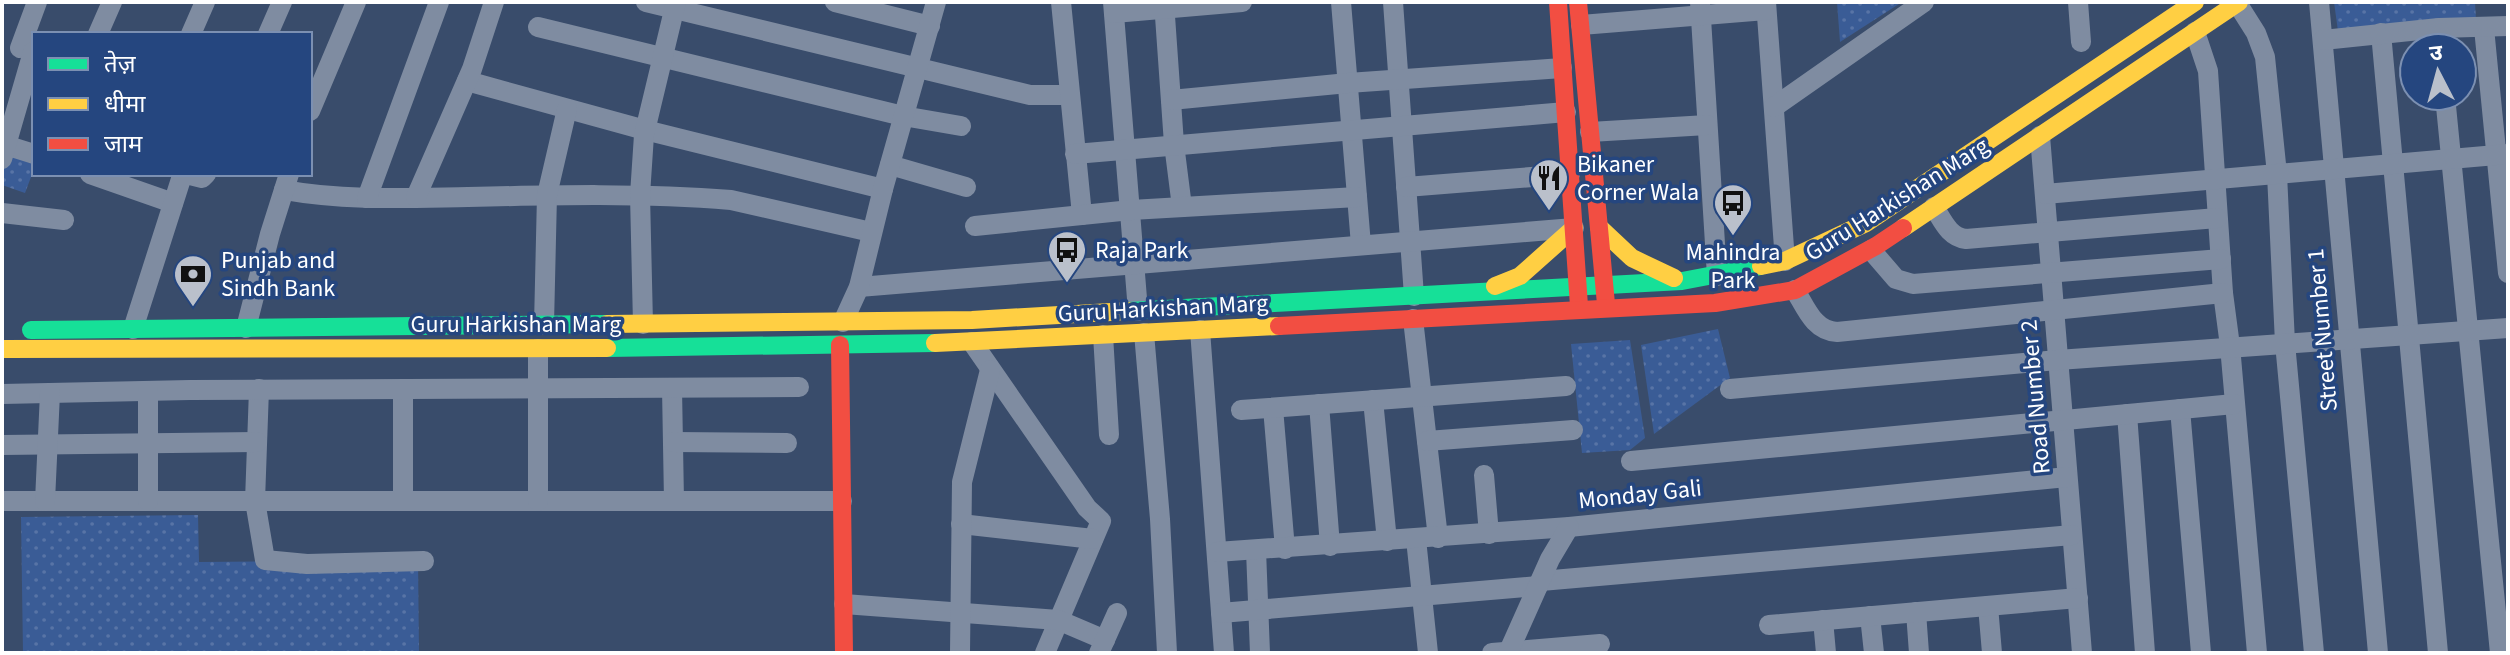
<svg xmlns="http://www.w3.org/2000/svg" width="2510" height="655" font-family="'Source Sans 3','Noto Sans Devanagari',sans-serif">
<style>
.park{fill:url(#park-dots)}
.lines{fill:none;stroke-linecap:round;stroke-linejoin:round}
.street{stroke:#7f8ca1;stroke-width:20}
.fast{stroke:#16e098;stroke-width:18}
.slow{stroke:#ffcf43;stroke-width:18}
.jam{stroke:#f24e42;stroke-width:18}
.labels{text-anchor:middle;stroke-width:7;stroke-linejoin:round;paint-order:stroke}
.poi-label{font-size:24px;fill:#fff;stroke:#25467f;text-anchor:start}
.street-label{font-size:24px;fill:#fff;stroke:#25467f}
</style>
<defs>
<pattern id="park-dots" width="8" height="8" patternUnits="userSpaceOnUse" patternTransform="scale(2)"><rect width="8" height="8" fill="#3a5c96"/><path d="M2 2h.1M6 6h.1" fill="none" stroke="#5874a6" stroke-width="1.8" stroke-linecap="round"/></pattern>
</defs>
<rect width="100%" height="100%" fill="#394c6b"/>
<g class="park">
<polygon points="1837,2 1902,2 1840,42"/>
<polygon points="2334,2 2475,2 2476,20 2338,31"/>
<polygon points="8,150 34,160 34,169 25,193 2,185 2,167"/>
<polygon points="1718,329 1730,378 1654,434 1641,345"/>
<polygon points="1630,340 1645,438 1630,450 1582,453 1571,344"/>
<polygon points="198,515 199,562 418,560 419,653 23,653 21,517"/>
</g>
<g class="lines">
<g class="street">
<polyline points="646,2 1030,95 1068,95"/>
<polyline points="835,2 930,26"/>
<polyline points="1061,2 1082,215"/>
<polyline points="1113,2 1138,311"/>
<polyline points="1164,2 1174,144 1182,207"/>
<polyline points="1341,2 1361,245"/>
<polyline points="1393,2 1414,296"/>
<polyline points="1700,2 1717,276"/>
<polyline points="1766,2 1785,261"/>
<polyline points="2078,2 2081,42"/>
<polyline points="2319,2 2378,653"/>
<polyline points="2237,3 2256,33 2265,57 2277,174 2285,343 2314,653"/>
<polyline points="1114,13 1242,2"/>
<polyline points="1581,25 1766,10"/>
<polyline points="538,27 903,116 961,126"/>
<polyline points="2484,28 2508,273"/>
<polyline points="2195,32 2208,71 2223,293 2230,346 2257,653"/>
<polyline points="2381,33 2438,653"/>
<polyline points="98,34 112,2"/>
<polyline points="191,34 205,2"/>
<polyline points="268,34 282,2"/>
<polyline points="2323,40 2439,28 2508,26"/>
<polyline points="20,48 37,2"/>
<polyline points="467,81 645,130 883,189"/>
<polyline points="2445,96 2500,653"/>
<polyline points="1171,100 1348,83 1562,68"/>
<polyline points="1774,107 1924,2"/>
<polyline points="310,111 356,2"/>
<polyline points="1590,132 1707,125"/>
<polyline points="2040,136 2082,653"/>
<polyline points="2,144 34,154"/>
<polyline points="1075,154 1566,112"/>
<polyline points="2,159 33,52"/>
<polyline points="890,165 966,187"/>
<polyline points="90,174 173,203"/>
<polyline points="1406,187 1570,174"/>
<path d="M284 190C345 201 406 198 468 197 555 195 643 193 731 200L871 232"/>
<polyline points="2045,194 2508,154"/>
<polyline points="416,197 472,69 494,2"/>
<polyline points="367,198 439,2"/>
<path d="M1934 207C1943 221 1949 237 1966 239L2217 218"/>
<polyline points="2,213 64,220"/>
<polyline points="975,226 1131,210 1357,197"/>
<polyline points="1871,250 1896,279 1913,284 2221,259"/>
<polyline points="859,287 1574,228"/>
<path d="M1795 290C1806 308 1814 331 1837 332L2223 293"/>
<polyline points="1413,319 1438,538"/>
<polyline points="843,322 859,287 883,189 936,2"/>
<polyline points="643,324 640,195 644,135 676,2"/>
<polyline points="544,325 547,195 567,109"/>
<polyline points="246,328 270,234 289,174"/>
<polyline points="133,329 181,179 186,174 202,178 206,174"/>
<polyline points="1200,330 1224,653"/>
<polyline points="1144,333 1160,519 1167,653"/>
<polyline points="1103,335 1109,435"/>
<polyline points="972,342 1087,508 1101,521 1045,653"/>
<polyline points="672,388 674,501"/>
<polyline points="259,389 255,501 265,560 307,564 424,561"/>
<polyline points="403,389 403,501"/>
<polyline points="1730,389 2058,360 2508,328"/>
<polyline points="2,394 190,390 799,387"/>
<polyline points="1373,400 1387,541"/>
<polyline points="1319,404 1330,546"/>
<polyline points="1273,408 1285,549"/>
<polyline points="2180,409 2201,653"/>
<polyline points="1241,410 1566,386"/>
<polyline points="2127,414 2145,653"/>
<polyline points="1427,441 1573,430"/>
<polyline points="673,442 787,443"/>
<polyline points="2,445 257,442"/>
<polyline points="1631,461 2234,404"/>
<polyline points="1484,475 1489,534"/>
<polyline points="2,501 842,501"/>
<polyline points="45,501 50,393"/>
<polyline points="148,501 148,391"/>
<polyline points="538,501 538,349"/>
<polyline points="961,524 1093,539"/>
<polyline points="1416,539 1428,653"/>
<polyline points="1256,550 1260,653"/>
<polyline points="1217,552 1569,527 2067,477"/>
<polyline points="1541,581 2072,535"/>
<polyline points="844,604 1058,620 1105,640"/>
<polyline points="1988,606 1992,653"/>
<polyline points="1916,612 1919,653"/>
<polyline points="1221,613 1538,586"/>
<polyline points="1870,616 1874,653"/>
<polyline points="1823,620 1826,653"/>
<polyline points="1769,625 2078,598"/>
<polyline points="960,653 962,482 990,370"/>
<polyline points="1099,653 1117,613"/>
<polyline points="1492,653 1600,644"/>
<polyline points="1508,653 1550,559 1569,527"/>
</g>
<g class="fast">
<polyline points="1128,311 1682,281 1761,266"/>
<polyline points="31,330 607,324"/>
<polyline points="607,348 935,343"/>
</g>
<g class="slow">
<polyline points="1599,227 1632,258 1674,278"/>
<polyline points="1903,228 2239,2"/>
<polyline points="1761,266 1785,261 1866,223 2195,2"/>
<polyline points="1495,286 1520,276 1574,228"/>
<polyline points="607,324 972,320 1128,311"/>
<polyline points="935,343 1279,326"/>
<polyline points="2,349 607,348"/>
</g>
<g class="jam">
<polyline points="1558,2 1579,306"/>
<polyline points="1578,2 1606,304"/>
<polyline points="1279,326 1715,303 1795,290 1876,246 1903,228"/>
<polyline points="840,345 844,653"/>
</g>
</g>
<defs>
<g id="restaurant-pin" transform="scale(2)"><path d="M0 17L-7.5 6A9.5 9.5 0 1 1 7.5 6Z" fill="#bac0cb" stroke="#25467f"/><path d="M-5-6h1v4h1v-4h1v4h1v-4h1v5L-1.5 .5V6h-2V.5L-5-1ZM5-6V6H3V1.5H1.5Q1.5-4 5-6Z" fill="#111"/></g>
<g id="bus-pin" transform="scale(2)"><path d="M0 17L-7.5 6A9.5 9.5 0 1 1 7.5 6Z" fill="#bac0cb" stroke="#25467f"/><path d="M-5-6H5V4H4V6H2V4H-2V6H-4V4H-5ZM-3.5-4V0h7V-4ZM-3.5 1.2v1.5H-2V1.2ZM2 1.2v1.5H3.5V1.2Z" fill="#111"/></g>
<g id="bank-pin" transform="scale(2)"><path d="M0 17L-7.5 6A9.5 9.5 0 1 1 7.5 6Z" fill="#bac0cb" stroke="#25467f"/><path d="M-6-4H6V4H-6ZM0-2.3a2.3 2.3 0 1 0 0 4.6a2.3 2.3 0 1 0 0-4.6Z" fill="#111"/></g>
</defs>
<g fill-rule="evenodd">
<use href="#restaurant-pin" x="1549" y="178"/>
<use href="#bus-pin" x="1733" y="203"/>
<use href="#bus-pin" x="1067" y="250"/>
<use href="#bank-pin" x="193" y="274"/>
</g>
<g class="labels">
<g class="poi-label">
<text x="1577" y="172">Bikaner<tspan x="1577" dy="28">Corner Wala</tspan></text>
<text x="1095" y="258">Raja Park</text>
<text x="1733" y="260" text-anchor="middle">Mahindra<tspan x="1733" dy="28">Park</tspan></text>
<text x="221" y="268">Punjab and<tspan x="221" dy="28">Sindh Bank</tspan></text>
</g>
<g class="street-label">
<text transform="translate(1897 199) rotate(-32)" y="8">Guru Harkishan Marg</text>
<text transform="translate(1163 308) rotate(-3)" y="8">Guru Harkishan Marg</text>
<text x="516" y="332">Guru Harkishan Marg</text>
<text transform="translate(2322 330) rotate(-95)" y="8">Street Number 1</text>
<text transform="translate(2035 397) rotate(-95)" y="8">Road Number 2</text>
<text transform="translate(1640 494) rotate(-6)" y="8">Monday Gali</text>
</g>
</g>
<rect width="2510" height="655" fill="none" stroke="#ffffff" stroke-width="8"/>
<rect x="32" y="32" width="280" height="144" fill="#25467f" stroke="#7c90b2" stroke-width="2"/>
<rect x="48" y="58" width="40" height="12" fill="#16e098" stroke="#7c90b2" stroke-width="2"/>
<text x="104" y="72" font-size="24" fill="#ffffff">तेज़</text>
<rect x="48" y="98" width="40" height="12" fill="#ffcf43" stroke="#7c90b2" stroke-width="2"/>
<text x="104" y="112" font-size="24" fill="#ffffff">धीमा</text>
<rect x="48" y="138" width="40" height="12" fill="#f24e42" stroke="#7c90b2" stroke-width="2"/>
<text x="104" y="152" font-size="24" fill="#ffffff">जाम</text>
<g transform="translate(2438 72) rotate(354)"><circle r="38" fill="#25467f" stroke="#7c90b2" stroke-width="2"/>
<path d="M0-6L14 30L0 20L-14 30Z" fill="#bac0cb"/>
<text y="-12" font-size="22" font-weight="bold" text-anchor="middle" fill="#ffffff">उ</text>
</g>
</svg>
